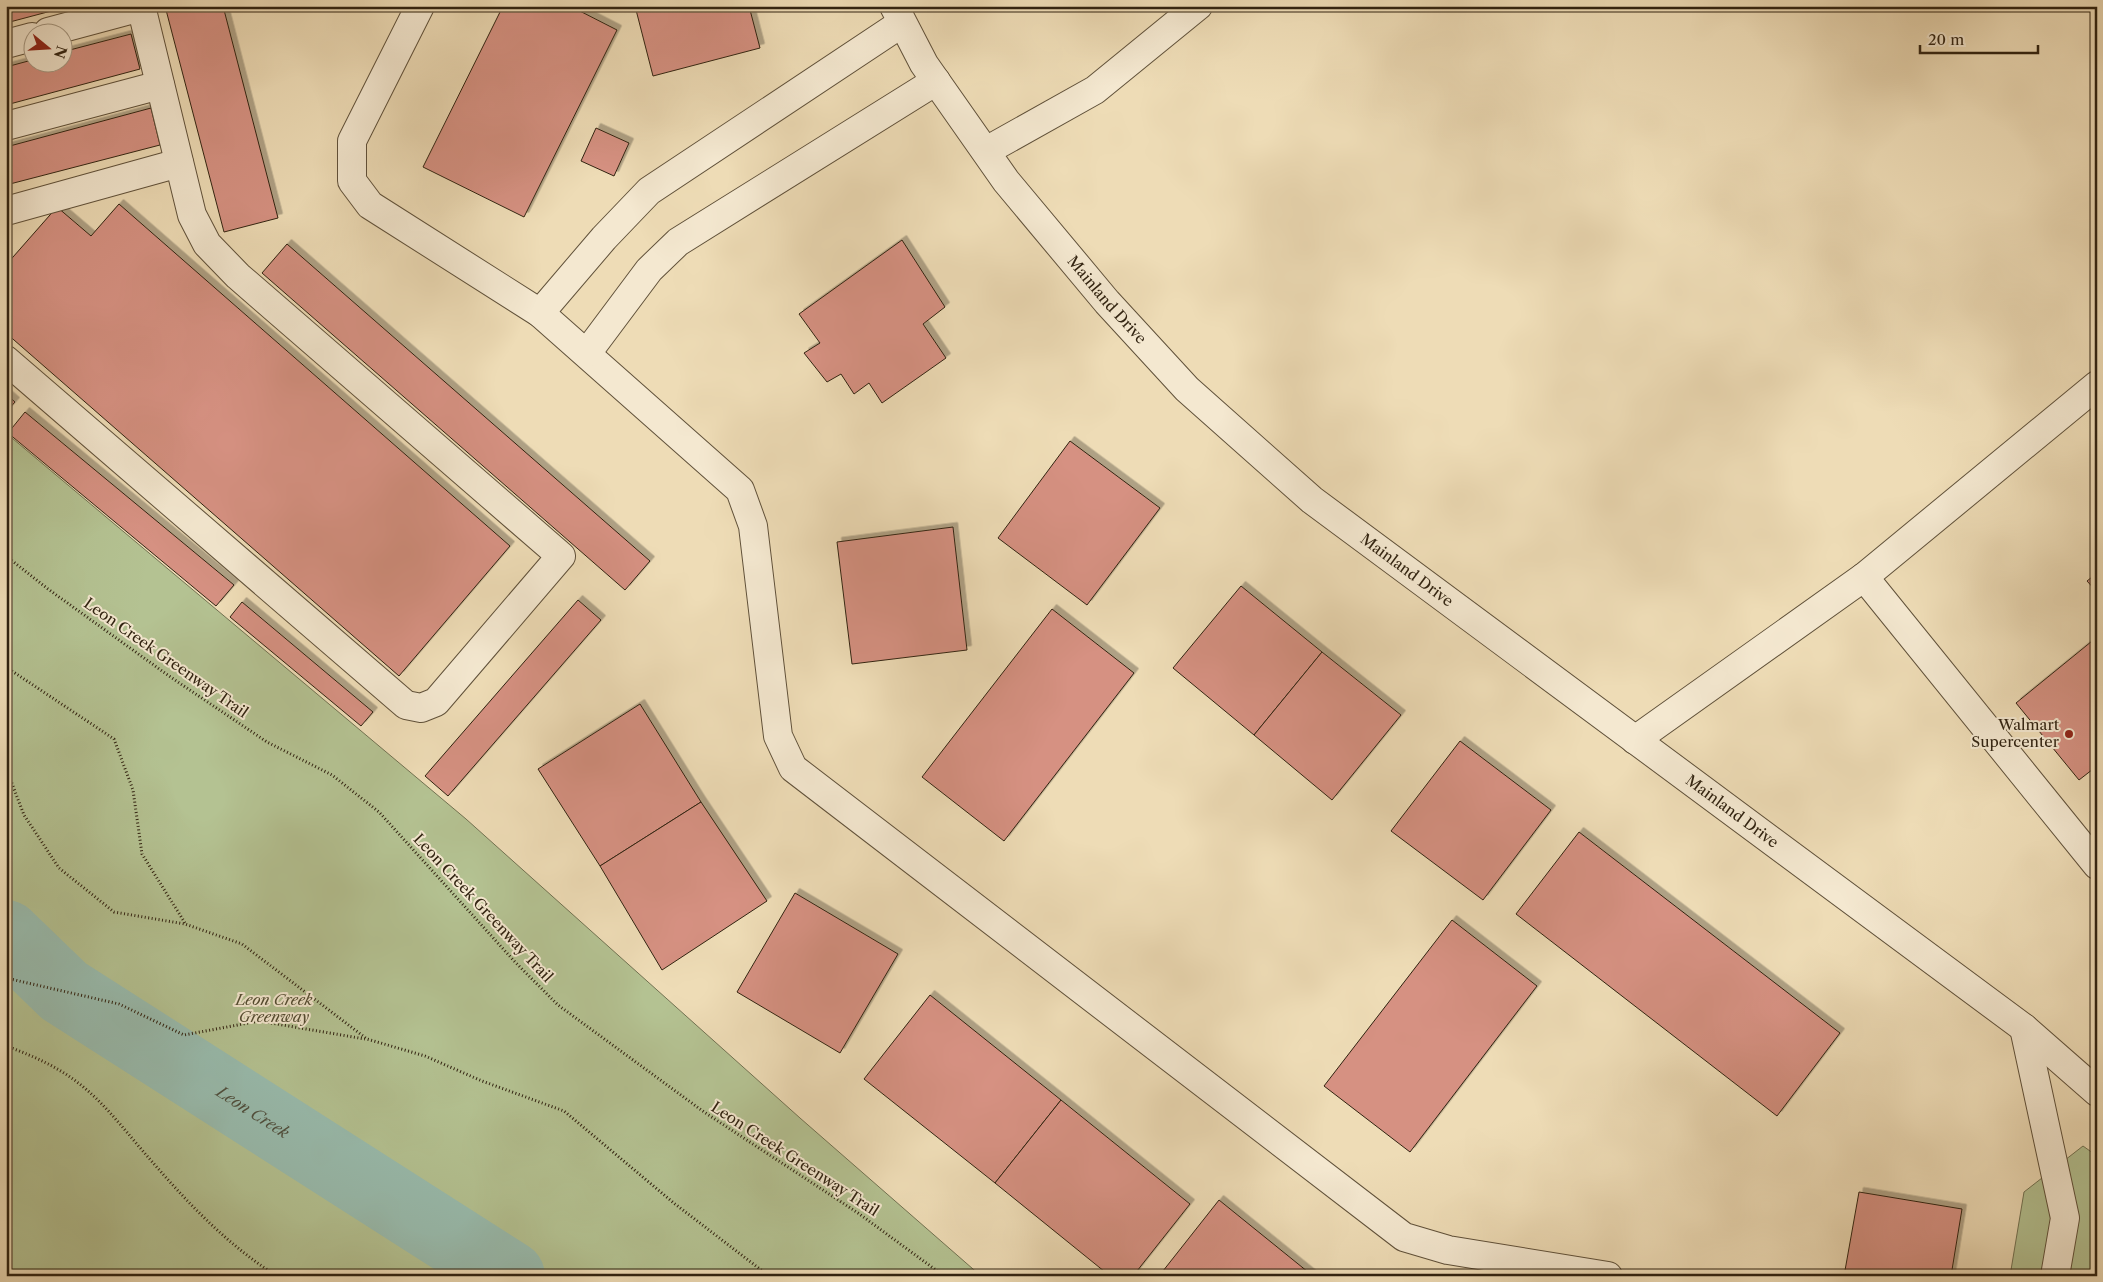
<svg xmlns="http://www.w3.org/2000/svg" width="2103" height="1282" font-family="'Libre Caslon Text',serif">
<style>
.green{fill:#b4c292;stroke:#727252}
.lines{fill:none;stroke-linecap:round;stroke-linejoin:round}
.river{stroke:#99bcae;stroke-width:70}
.building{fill:#d69182;stroke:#312311;filter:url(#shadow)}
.minor-casing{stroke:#60513a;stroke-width:30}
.path{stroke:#312311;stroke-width:3;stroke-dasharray:1 2.5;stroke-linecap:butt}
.minor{stroke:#f4e8d0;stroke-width:28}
.poi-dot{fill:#8f2418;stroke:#f4e8d0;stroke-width:2}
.labels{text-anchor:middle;stroke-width:4;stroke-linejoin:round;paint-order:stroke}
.street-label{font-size:15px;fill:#312311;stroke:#f4e8d0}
.poi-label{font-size:15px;fill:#312311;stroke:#f4e8d0;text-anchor:end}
.park-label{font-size:15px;font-style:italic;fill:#524b31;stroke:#f4e8d0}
.water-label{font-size:16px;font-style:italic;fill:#505140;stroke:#f4e8d0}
</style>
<defs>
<filter id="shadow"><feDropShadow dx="4.5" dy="-4.5" stdDeviation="0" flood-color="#0004"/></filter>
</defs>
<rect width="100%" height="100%" fill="#eedcb6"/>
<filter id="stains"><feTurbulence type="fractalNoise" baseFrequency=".004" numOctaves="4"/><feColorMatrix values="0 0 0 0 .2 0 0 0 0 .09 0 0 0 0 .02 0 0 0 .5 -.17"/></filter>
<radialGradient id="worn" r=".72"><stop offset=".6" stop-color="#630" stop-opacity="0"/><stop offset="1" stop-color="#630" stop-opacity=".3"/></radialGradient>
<g class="green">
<polygon points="6,433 466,819 800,1118 981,1276 6,1276"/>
<polygon points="2083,1146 2097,1156 2097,1276 2010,1276 2024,1192"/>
</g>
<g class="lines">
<path class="river" id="s1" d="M6 935 64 991 510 1276"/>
</g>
<g class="building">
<polygon points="6,6 70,6 6,23"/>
<polygon points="165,6 223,6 278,218 224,232"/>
<polygon points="503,6 570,6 617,30 524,217 423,167"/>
<polygon points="635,6 749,6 760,48 653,76"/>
<polygon points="131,34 140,69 6,105 6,67 32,60 32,62 62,62 62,52"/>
<polygon points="151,108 160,145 6,185 6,147"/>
<polygon points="596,128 629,143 614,176 581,161"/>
<polygon points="119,204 510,546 399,676 6,333 6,265 57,207 91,236"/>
<polygon points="902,240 945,307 923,324 946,358 882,403 869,383 854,394 841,374 827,382 804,353 820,343 799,314"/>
<polygon points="287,244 650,561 625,590 262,273"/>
<polygon points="6,394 15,402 6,412"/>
<polygon points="25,412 234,585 216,606 8,433"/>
<polygon points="1070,441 1160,508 1087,605 998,538"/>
<polygon points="953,527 967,650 852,664 837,542"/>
<polygon points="2097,573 2097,592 2087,581"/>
<polygon points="1241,586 1322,652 1254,735 1173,668"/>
<polygon points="578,600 601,620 448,796 425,776"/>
<polygon points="242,602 373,712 361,726 230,617"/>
<polygon points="1052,609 1134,673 1004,841 922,777"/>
<polygon points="2097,637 2097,766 2079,780 2016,703"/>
<polygon points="1322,652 1401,715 1332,800 1254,735"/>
<polygon points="640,704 701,802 600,866 538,769"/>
<polygon points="1460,741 1551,810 1483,900 1391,831"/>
<polygon points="701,802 767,901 662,970 600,866"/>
<polygon points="1579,832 1840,1033 1777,1116 1516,914"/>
<polygon points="795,893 898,954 840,1053 737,992"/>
<polygon points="1452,920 1537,986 1410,1152 1324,1086"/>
<polygon points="930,995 1061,1100 995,1183 864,1079"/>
<polygon points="1061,1100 1190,1204 1133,1276 1110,1276 995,1183"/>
<polygon points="1859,1192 1962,1209 1951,1276 1844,1276"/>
<polygon points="1219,1200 1313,1276 1159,1276"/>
</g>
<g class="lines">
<g class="minor-casing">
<g id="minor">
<polyline points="420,6 352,141 352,181 370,205 540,313 740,490 753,526 778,736 793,768 1404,1237 1448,1250 1608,1276"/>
<path id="s2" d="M894 6 924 64 1006 181 1107 302 1187 389 1312 500 2024 1028 2097 1092"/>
<polyline points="48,32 141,7"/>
<polyline points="6,44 32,37"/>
<polyline points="6,126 160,85"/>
<polyline points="986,151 1095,90 1198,6"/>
<polyline points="6,211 179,163"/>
<polyline points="540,313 604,238 649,191 902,23"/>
<polyline points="587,353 649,270 678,242 936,81"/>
<polyline points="6,360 406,705 421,708 436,702 561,556 238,276 207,244 192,215 141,6"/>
<polyline points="1864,577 2097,865"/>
<polyline points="1635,740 1864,577 2097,385"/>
<polyline points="2024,1028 2065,1218 2055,1276"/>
</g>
</g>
<g class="path">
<polyline points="6,556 48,589 169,676 267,742 332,775 379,812 515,962 558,1005 704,1112 858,1213 944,1276"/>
<polyline points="6,667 114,739 133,790 142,854 185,923"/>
<polyline points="6,781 11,781 24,815 59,868 114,912 185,924 242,944 367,1039 425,1056 482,1081 564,1111 675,1204 769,1276"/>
<polyline points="6,978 119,1004 184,1035 259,1021 365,1039"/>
<path d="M6 1046C31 1055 56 1066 77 1082 104 1102 126 1132 148 1157 186 1201 227 1245 277 1276"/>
</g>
<use href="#minor" class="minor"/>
</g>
<circle class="poi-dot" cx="2069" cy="734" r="5"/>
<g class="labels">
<g class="street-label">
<text dy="5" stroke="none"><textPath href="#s2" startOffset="364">Mainland Drive</textPath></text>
<text dy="5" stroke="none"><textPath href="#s2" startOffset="769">Mainland Drive</textPath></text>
<text transform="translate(166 658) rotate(35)" y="5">Leon Creek Greenway Trail</text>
<text dy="5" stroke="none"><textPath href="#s2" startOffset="1174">Mainland Drive</textPath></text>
<text transform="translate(483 908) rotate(47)" y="5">Leon Creek Greenway Trail</text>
<text transform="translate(795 1159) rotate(33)" y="5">Leon Creek Greenway Trail</text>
</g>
<g class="poi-label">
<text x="2059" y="730">Walmart<tspan x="2059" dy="17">Supercenter</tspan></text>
</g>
<g class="park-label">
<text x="274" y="1005">Leon Creek<tspan x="274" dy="17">Greenway</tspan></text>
</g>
<g class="water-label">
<text dy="6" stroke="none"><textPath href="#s1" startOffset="305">Leon Creek</textPath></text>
</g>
</g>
<rect width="2103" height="1282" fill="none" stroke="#eedcb6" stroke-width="25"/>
<rect x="8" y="8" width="2088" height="1267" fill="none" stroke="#312311" stroke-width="2.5"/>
<rect x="12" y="12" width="2078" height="1257" fill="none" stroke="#312311"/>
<g transform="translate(48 48) rotate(108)"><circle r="24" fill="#f4e8d0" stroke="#a69984"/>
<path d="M0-4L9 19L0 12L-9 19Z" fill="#8f2418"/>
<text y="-8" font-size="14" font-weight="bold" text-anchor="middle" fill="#312311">N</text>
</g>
<path d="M1920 45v8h118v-8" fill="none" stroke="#312311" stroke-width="2.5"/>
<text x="1928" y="45" font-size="15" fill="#312311" stroke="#f4e8d0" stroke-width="4" paint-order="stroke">20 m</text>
<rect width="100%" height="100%" filter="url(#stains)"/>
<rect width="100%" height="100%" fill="url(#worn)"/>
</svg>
